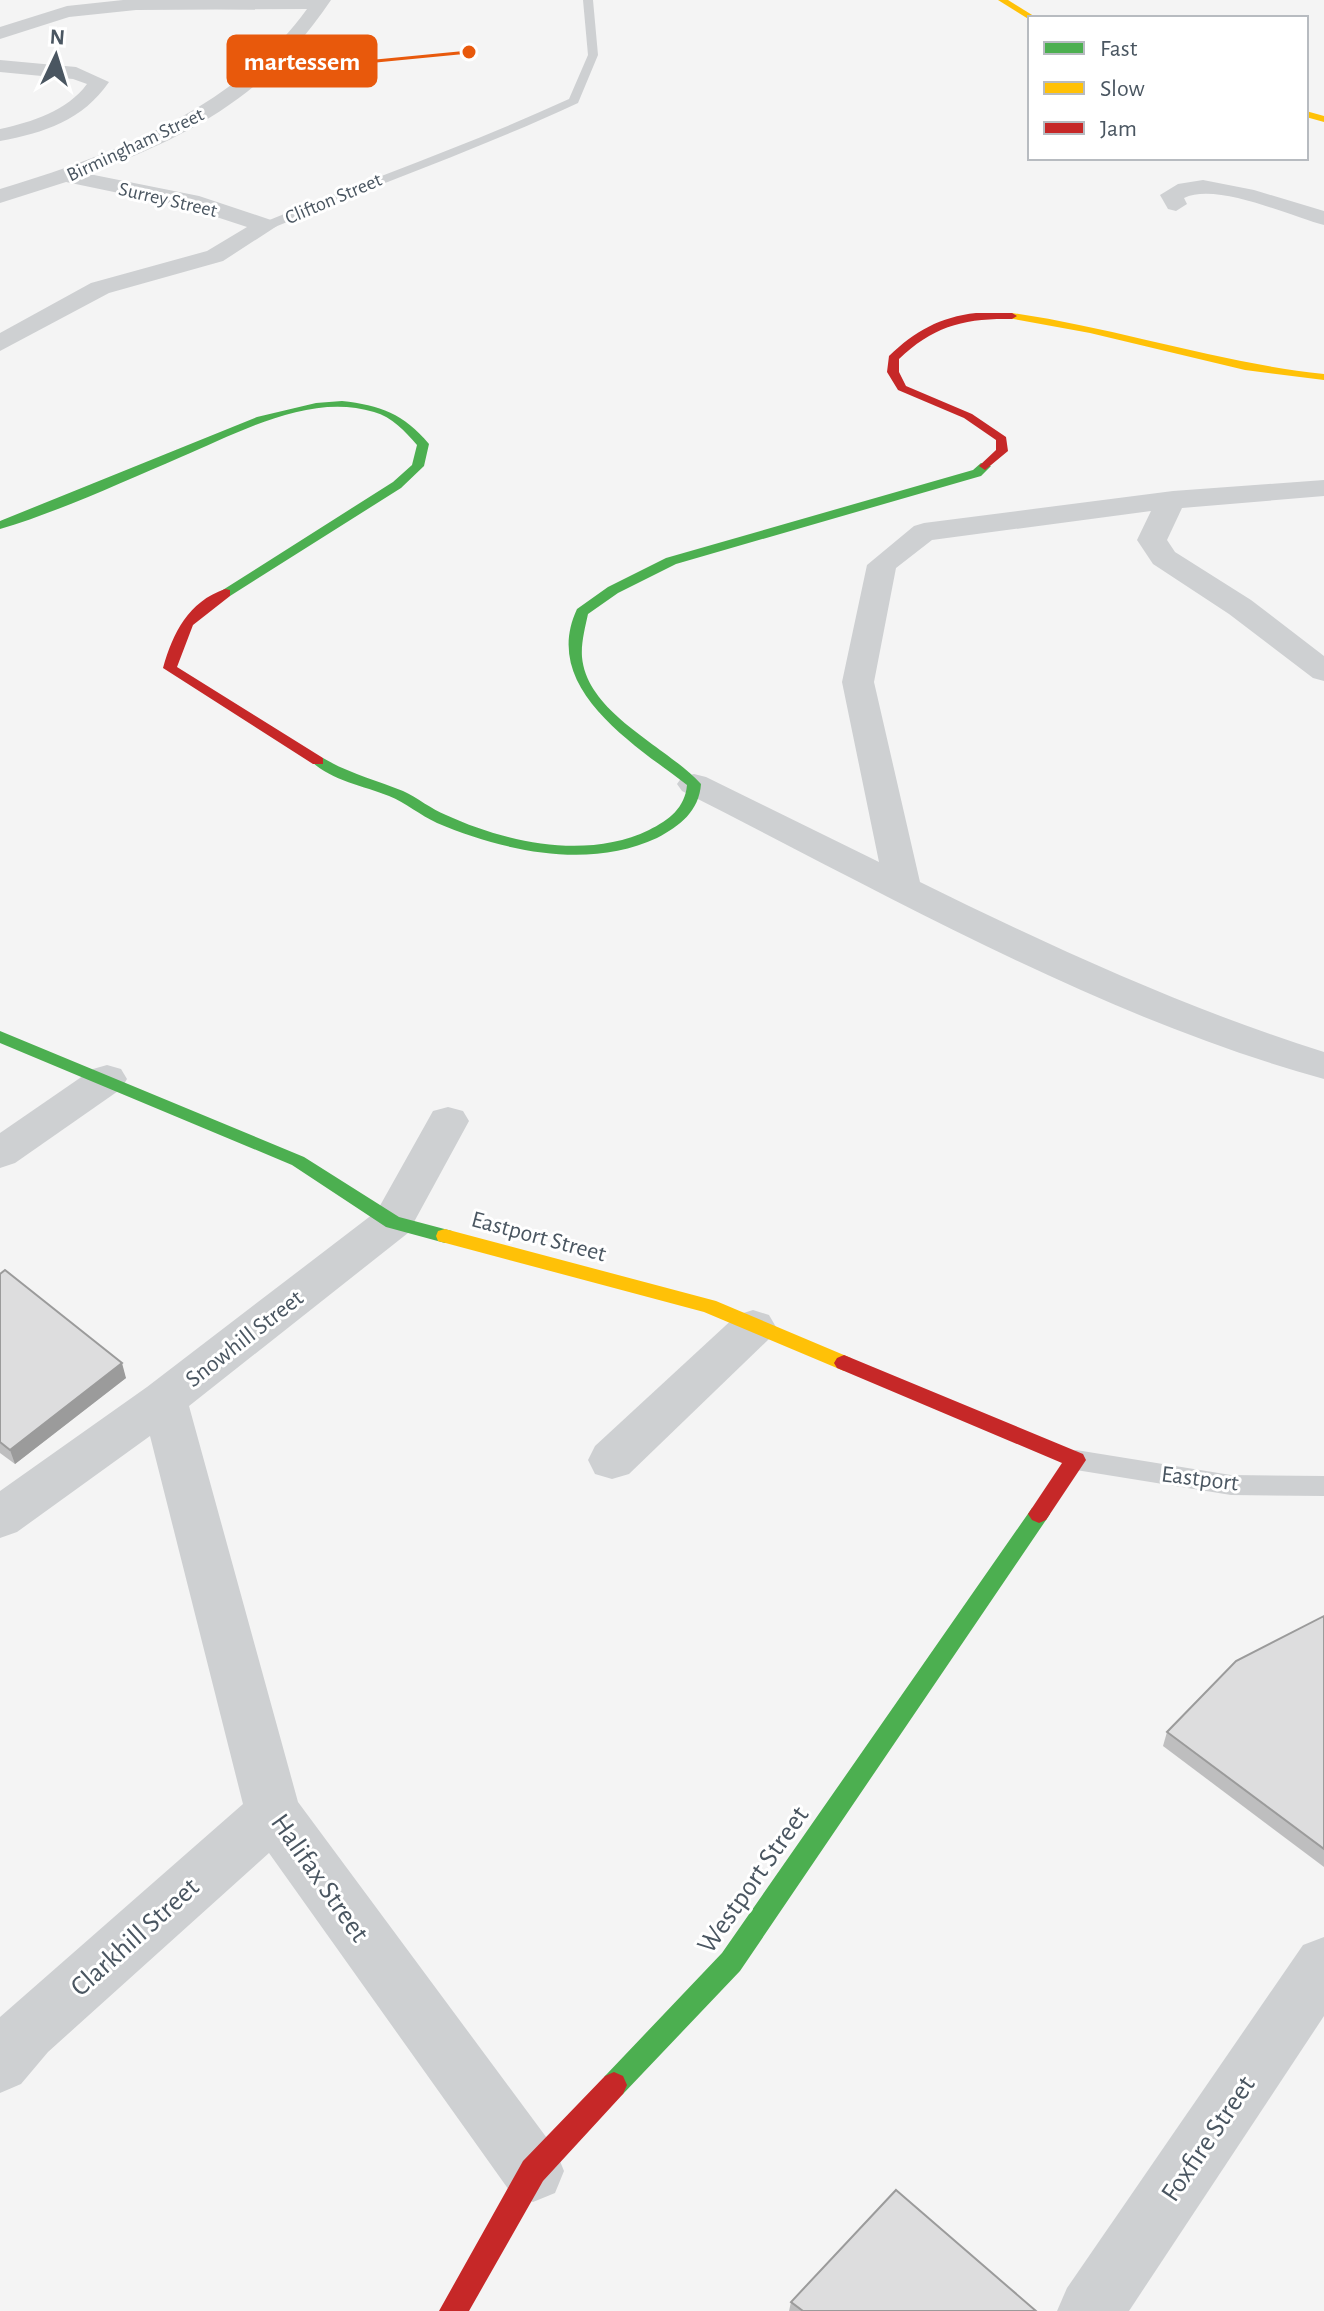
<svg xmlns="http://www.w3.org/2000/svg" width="1324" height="2311" font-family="'Alegreya Sans',sans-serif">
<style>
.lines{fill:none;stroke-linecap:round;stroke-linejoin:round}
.lane{fill:#ced0d2;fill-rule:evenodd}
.street{fill:#ced0d2;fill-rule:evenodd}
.fast{fill:#4caf50;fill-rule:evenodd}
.slow{fill:#ffc107;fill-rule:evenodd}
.jam{fill:#c62828;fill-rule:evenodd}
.wall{fill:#bebebf}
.shaded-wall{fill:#9b9b9b}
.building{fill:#ddddde;stroke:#9b9b9b;stroke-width:2}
.labels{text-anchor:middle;stroke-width:6;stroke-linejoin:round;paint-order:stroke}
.far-street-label{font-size:20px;fill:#4a5661;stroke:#fff}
.street-label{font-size:24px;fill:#4a5661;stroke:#fff}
.near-street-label{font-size:28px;fill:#4a5661;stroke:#fff}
.leader{fill:none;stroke:#e8590c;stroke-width:3}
.callout-dot{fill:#e8590c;stroke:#fff;stroke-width:3}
.callout{fill:#e8590c;stroke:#e8590c;stroke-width:3}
.callout-label{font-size:26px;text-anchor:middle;font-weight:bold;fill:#fff}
</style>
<rect width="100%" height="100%" fill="#f4f4f4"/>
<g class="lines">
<g class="lane">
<path d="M583 0H593L598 55 578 103C477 150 373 186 270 229H262V223C364 181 469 145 569 99L588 55Z"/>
<polygon points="1076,1450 1231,1475 1324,1476 1324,1496 1231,1495 1076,1470 1067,1467 1063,1460 1067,1453"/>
</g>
<g class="street">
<path d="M123 0H331C267 95 194 134 89 174L199 196 274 221 277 226 223 261 109 293 0 351V333L91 283 207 251 247 227 186 207 66 182 0 203V189C115 154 235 109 307 9L136 10 69 17 0 39V27L67 6Z"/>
<path d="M0 60 76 67 109 82C83 120 44 133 0 141V129C32 122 67 111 87 84L73 79 0 72Z"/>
<path d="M1203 180 1254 190 1324 211V225C1289 216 1217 182 1184 198L1187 204 1176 211 1168 209 1160 195 1178 184Z"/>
<path d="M1324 480V496L1182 508 1167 540 1175 552 1251 600 1324 656V681L1313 678 1229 614 1153 564 1137 540 1151 511 932 540 896 568 874 682 920 882C1052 947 1184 1008 1324 1052V1079C1099 1017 890 896 682 791L677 784 682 777 694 774 706 777 879 862 842 682 867 565 914 526 924 523 1173 491Z"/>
<polygon points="107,1065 121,1069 127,1079 121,1089 15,1163 0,1168 0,1133 93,1069"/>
<polygon points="448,1107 463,1111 469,1121 408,1233 189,1406 298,1802 555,2149 564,2171 555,2193 533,2202 511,2193 269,1853 48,2052 21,2084 0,2093 0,2017 243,1804 150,1436 17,1532 0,1538 0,1491 147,1387 377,1211 433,1111"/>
<polygon points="753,1310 769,1315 776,1327 769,1339 629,1474 612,1479 595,1474 588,1460 595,1446 737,1315"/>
<polygon points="1324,1937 1324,2016 1129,2311 1057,2311 1067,2288 1303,1945"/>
</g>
<g class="fast">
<path d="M342 401C380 405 404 414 429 444L424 466 401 488 230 596 218 593 393 482 412 465 417 445C405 431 392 417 374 412 310 392 238 433 181 457 125 481 58 512 0 529V521L257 417 316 403Z"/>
<path d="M981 463 991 466 981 476 676 564 618 593 588 614C585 628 581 643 582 657 587 714 668 747 701 784 699 811 680 826 657 838 589 870 503 851 437 823 420 815 406 803 389 796 364 786 330 780 311 761L313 758H323C348 773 376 780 403 791 418 798 431 809 446 815 507 843 587 860 649 830 669 820 685 808 687 785 634 744 540 688 577 609L608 587 666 558 973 470Z"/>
<polygon points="0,1031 304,1157 399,1217 452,1231 454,1236 452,1241 445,1243 386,1227 292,1165 0,1043"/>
<polygon points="1039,1505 1046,1508 1050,1514 1046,1520 740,1971 623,2094 614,2098 605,2094 601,2085 605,2076 722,1953 1032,1508"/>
</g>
<g class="slow">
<polygon points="998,0 1008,0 1037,18 1030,20"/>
<polygon points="1306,111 1324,116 1324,122 1306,117"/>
<path d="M1012 313C1117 328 1218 363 1324 374V380L1245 370 1090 333 1008 318V314Z"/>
<polygon points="445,1229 716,1301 851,1358 854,1363 851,1368 844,1371 704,1312 438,1241 436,1236 438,1231"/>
</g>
<g class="jam">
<path d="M976 313H1012L1017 316 1012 319C965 318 933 326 899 359V372L906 386 972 414 1006 437 1008 451 985 470 979 466 996 450V440L964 418 898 390 887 372 889 356C915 331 940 317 976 313Z"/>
<path d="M225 589 230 590V596L193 625 177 667 323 758V764H313L163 668C173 633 188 602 225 589Z"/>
<polygon points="844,1355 1083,1454 1086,1460 1046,1520 1039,1523 1032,1520 1028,1514 1062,1463 837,1368 834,1363 837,1358"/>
<polygon points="614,2072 623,2076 627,2085 623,2094 543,2181 469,2311 439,2311 523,2161 605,2076"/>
</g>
</g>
<g class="wall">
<polygon points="0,1274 126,1378 15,1464 0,1453"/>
<polygon points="1324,1616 1324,1867 1163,1746 1167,1732"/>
<polygon points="791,2302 1036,2311 789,2311"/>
</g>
<polygon class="shaded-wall" points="122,1363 126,1378 15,1464 10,1450"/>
<g class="building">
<polygon points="5,1270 122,1363 10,1450 0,1442 0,1274"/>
<polygon points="1324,1616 1324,1849 1167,1732 1236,1661"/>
<polygon points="896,2190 1036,2311 803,2311 791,2302"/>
</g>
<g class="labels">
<g class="far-street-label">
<text transform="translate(135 144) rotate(-25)" y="7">Birmingham Street</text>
<text transform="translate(333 198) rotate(-23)" y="7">Clifton Street</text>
<text transform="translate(168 199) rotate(13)" y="7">Surrey Street</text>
</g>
<g class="street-label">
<text transform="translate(539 1236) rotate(15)" y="8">Eastport Street</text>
<text transform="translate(244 1338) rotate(-38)" y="8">Snowhill Street</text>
<text transform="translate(1200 1478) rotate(7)" y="8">Eastport</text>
</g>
<g class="near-street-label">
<text transform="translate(321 1877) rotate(55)" y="10">Halifax Street</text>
<text transform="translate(752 1879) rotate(-55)" y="10">Westport Street</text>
<text transform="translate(134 1936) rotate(-42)" y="10">Clarkhill Street</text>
<text transform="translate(1207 2138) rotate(-56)" y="10">Foxfire Street</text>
</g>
</g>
<path class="leader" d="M469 52L376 61"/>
<circle class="callout-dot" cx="469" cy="52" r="8"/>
<rect class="callout" x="228" y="36" width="148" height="50" rx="8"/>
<g class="callout-label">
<text x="302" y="70">martessem</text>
</g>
<rect x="1028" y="16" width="280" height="144" fill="#ffffff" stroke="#b7bbc0" stroke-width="2"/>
<rect x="1044" y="42" width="40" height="12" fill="#4caf50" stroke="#b7bbc0" stroke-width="2"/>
<text x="1100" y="56" font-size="24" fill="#4a5661">Fast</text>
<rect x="1044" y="82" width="40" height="12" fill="#ffc107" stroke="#b7bbc0" stroke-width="2"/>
<text x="1100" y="96" font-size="24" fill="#4a5661">Slow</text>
<rect x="1044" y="122" width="40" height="12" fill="#c62828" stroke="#b7bbc0" stroke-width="2"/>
<text x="1100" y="136" font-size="24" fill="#4a5661">Jam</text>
<g transform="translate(56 56) rotate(4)" stroke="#ffffff" stroke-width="6" paint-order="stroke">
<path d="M0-6L14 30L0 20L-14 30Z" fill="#4a5661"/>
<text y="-12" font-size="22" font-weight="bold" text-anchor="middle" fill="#4a5661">N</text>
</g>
</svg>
